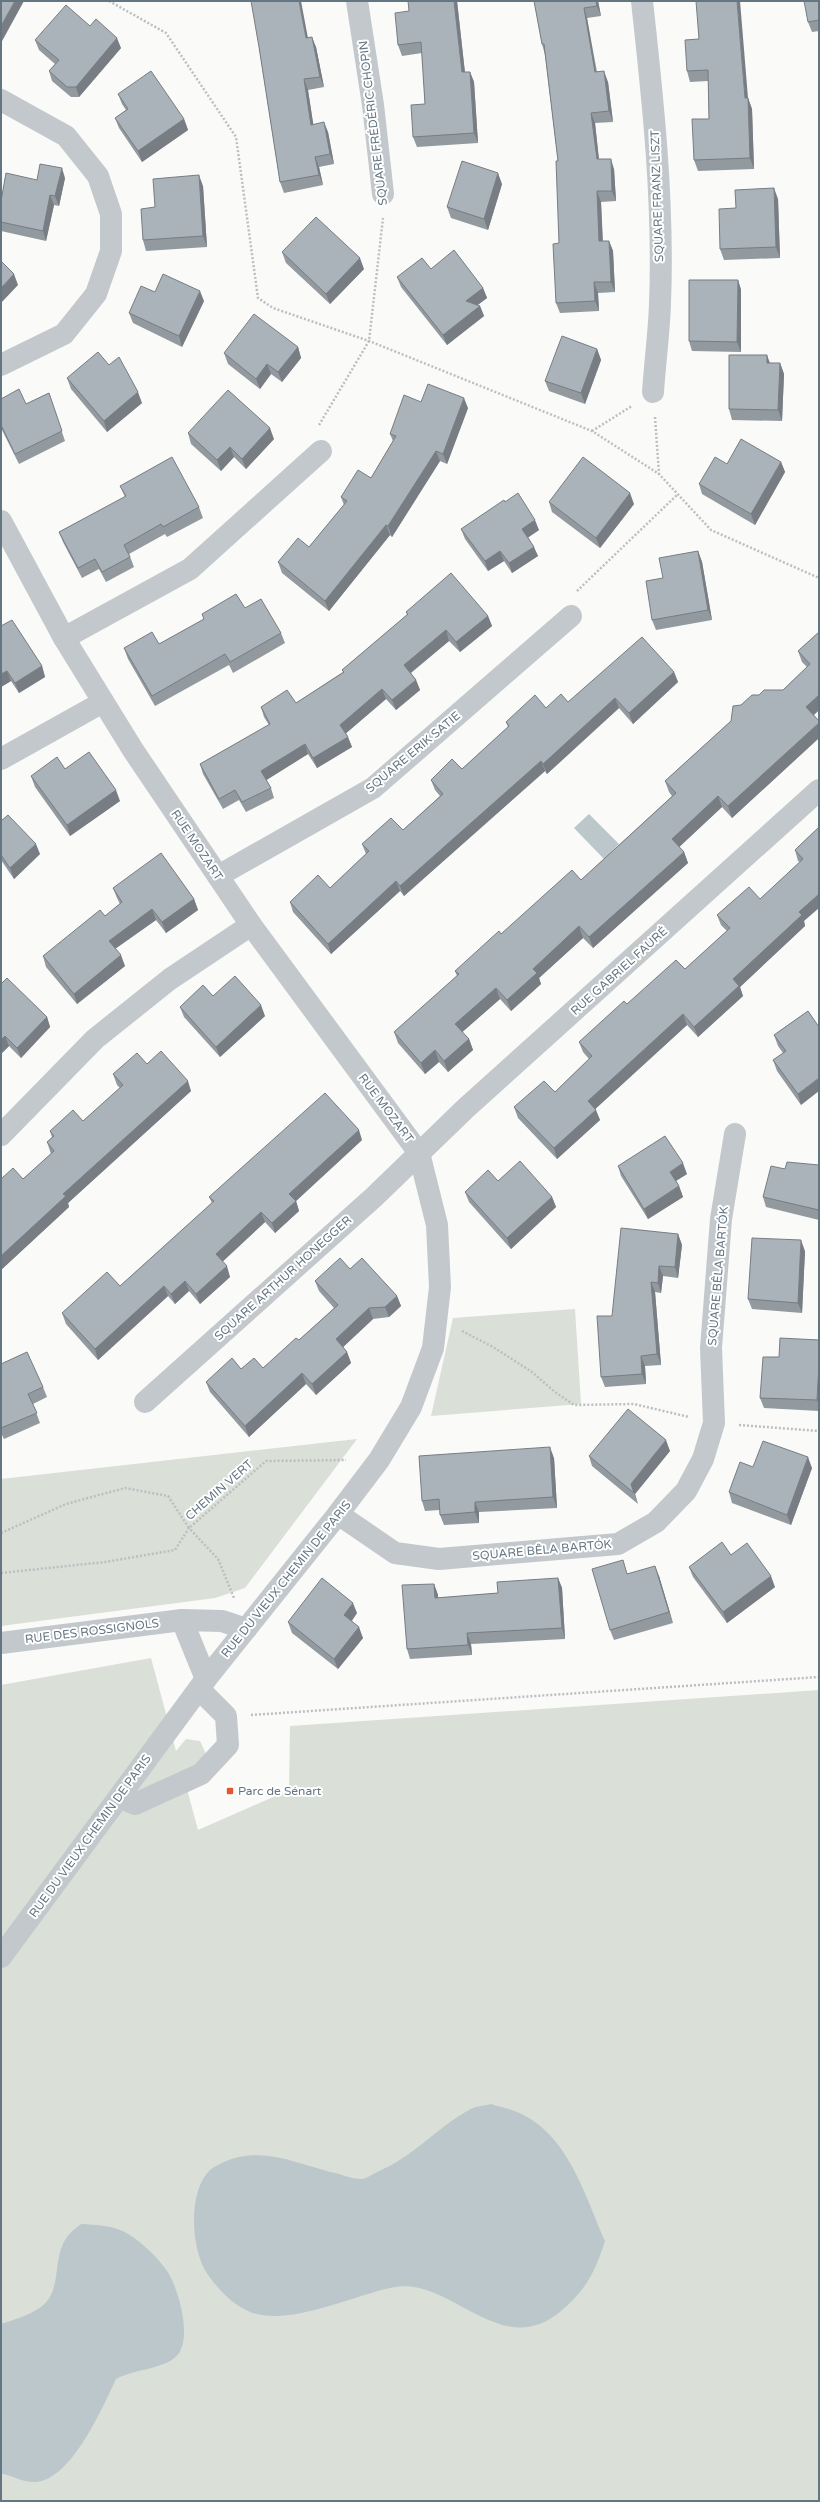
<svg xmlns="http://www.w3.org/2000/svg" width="820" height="2502" font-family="'Varela Round',sans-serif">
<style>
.green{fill:#dadfd7}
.water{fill:#bbc7cb}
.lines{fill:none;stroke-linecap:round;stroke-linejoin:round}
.path{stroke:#bbbfc2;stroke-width:2.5;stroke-dasharray:2 2;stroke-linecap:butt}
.minor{stroke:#c3c8cc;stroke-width:22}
.wall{fill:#929a9f}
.shaded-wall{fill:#777d82}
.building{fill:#aab3b9;stroke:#777d82}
.poi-dot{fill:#e4572e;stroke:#fff;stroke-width:1.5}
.labels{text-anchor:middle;stroke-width:4;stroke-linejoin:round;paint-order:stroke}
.street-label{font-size:12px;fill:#657683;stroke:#fff}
.poi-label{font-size:12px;fill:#657683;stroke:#fff;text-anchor:start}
</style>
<rect width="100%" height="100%" fill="#fafaf8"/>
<g class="green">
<polygon points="575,1309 581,1404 431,1416 453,1318"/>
<polygon points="357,1439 245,1588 215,1598 1,1626 1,1479"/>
<polygon points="151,1658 176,1751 186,1739 200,1741 206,1754 184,1778 198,1830 289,1790 290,1726 819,1690 819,2501 1,2501 1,1685"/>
</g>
<g class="water">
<polygon points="589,814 619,844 604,859 574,828"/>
<path d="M491 2104C499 2107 509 2108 517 2112 568 2133 585 2196 605 2241 595 2272 586 2290 561 2311 501 2362 452 2277 395 2287 355 2294 286 2329 248 2311 232 2304 218 2289 208 2275 191 2251 187 2192 210 2170 216 2165 232 2158 239 2157 273 2150 306 2167 339 2174 345 2176 354 2179 361 2179 366 2179 373 2174 377 2172 415 2156 436 2128 469 2110 475 2106 484 2106 491 2104Z"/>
<path d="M81 2224C94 2225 108 2225 120 2230 136 2236 160 2259 169 2274 179 2292 191 2335 179 2353 169 2369 133 2369 116 2379 102 2408 72 2479 36 2482 26 2483 11 2476 1 2473V2324C13 2320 27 2316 38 2309 62 2295 53 2264 63 2244 67 2235 73 2230 81 2224Z"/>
</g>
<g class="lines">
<g class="path">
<polyline points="109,1 166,33 236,137 258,298 273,308 369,341 592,431 659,474 711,530 819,578"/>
<polyline points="655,417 659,474"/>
<polyline points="319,425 369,341 383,218"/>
<polyline points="592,431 632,406"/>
<polyline points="577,591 678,494"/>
<polyline points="462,1331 493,1347 532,1372 555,1392 574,1405 634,1404 689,1417"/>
<polyline points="739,1425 819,1431"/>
<polyline points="1,1533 66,1504 125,1488 168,1496 189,1528 266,1461 346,1460"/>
<polyline points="1,1573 105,1562 175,1550 189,1528 218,1559 234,1598"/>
<polyline points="251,1715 819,1677"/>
</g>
<g class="minor">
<polyline points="357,1 373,105 383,194"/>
<path d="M642 1C653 101 664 203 660 304 659 333 655 362 653 392"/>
<polyline points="1,100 66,136 98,176 111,214 111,251 96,294 64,334 1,365"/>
<polyline points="1,521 64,638 133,750 251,925 419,1153 437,1225 440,1287 433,1348 411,1407 379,1460 338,1514 206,1679 1,1957"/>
<polyline points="64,638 190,569 321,451"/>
<polyline points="1,759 103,702"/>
<polyline points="218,876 373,788 571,616"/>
<polyline points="1,1135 95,1039 170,979 251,925"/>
<polyline points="145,1402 374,1197 466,1108 819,790"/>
<polyline points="338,1514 395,1553 439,1559 618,1544 656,1522 686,1491 703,1459 714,1423 711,1348 721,1219 735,1134"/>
<polyline points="182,1620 206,1679"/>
<polyline points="1,1643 182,1620 222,1621 246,1629"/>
<polyline points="119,1797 135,1804 201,1774 228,1745 226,1716 199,1689"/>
</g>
</g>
<g class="wall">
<polygon points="457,1 465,72 470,72 474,82 478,143 417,147 413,137 425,104 422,53 402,56 398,45 409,11"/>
<polygon points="534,1 598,1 601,16 587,18 597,72 608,82 613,122 595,123 599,159 614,169 616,201 601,202 603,241 609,241 613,251 615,292 598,293 599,311 560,313 556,303 559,243 558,161 545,55 542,44"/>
<polygon points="819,1 819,31 812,32 808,22"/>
<polygon points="90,26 121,48 79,97 71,97 52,81 49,71 55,64 39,50 35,40"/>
<polygon points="308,38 316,47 324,87 308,90 313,124 328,132 334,164 319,167 323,185 284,193 280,182 259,47"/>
<polygon points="699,39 748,98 752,109 754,169 698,171 694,160 709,119 708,81 690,82 687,71"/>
<polygon points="118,94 184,119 188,130 142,162 119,128 115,118 126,110 122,104"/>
<polygon points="65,178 59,206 54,205 46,241 1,231 1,201 37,180"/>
<polygon points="502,184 488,230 451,218 447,207"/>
<polygon points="203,186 207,247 146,251 143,240 155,207"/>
<polygon points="778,199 780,258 724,260 720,249 736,208"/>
<polygon points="282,252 364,269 330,304 286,263"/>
<polygon points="431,269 483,288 487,298 477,305 480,306 484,316 447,345 401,287 397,277"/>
<polygon points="738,280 741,290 741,352 692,351 689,341"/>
<polygon points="155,292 204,301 182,347 133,323 129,313"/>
<polygon points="298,347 301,358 282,382 271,374 260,389 228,364 224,353"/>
<polygon points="597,349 601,360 585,404 549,391 545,381"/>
<polygon points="770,363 780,363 784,374 782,421 732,420 729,409"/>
<polygon points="67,378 142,403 107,432 71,389"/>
<polygon points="49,393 65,441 19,464 1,428 1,399 26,404"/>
<polygon points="421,402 468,408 447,464 440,461 392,537 390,535 329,611 282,573 278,562 309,547 344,505 341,497 371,478 393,441 390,434"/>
<polygon points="188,433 274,439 246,469 234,457 221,471 191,444"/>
<polygon points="781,462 785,472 755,525 702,494 699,484 727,464"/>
<polygon points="120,486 199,507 203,518 167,537 165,534 129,554 134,567 106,582 99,569 82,578 63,542 59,532 125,497"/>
<polygon points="505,502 539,530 528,537 538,556 512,573 504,561 488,571 465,539 461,529"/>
<polygon points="549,502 634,504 600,548 552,512"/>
<polygon points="698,551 702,562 712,620 656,630 652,620 663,578"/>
<polygon points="245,608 281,633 285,643 233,673 229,665 155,706 128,659 124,648 159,644 204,619 202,614"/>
<polygon points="406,612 488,616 492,626 460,652 449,641 411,673 416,680 420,690 396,710 386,699 346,733 352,747 317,768 308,754 266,780 271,788 274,798 246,812 239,800 223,809 203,774 200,764 269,725 264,717 261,707 296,703 343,672 342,670 407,615"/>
<polygon points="1,626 42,666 45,677 19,693 11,681 1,687"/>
<polygon points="819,632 819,710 814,715 819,721 819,738 732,818 722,807 679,847 684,852 688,863 593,948 583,938 539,978 541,984 511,1011 500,999 462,1032 469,1039 473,1050 448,1072 439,1062 425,1074 398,1043 394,1032 457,976 455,971 501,934 581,880 672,796 669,792 665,781 731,721 741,705 759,695 783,690 807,667 802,662 798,651"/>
<polygon points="674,672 678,682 633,724 619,708 547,774 545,771 404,896 400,891 331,954 293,912 290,902 330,888 366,854 362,844 403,830 440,796 435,790 431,780 462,769 508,727 506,722 546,708 568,702"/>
<polygon points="65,769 120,801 70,836 35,787 31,776"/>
<polygon points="1,821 40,854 14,879 1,860"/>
<polygon points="819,827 804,921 805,926 740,987 743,996 698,1037 687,1025 595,1109 600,1120 557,1159 518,1118 514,1107 555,1092 589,1059 583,1052 579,1042 627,1004 685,969 727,931 721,925 717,915 760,899 800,862 798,861 795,850"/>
<polygon points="113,888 194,899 198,910 166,933 156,920 115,949 125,966 77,1004 46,967 43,956 105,916 120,904 117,898"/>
<polygon points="1,984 47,1017 50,1027 21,1058 9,1046 1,1054"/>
<polygon points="213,996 265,1016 220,1057 184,1017 180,1007"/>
<polygon points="808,1011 801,1105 777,1071 773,1060 783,1053 778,1046 774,1035"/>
<polygon points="147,1064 191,1091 68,1203 69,1207 1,1270 1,1179 23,1179 51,1154 47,1142 52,1137 50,1131 83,1121 120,1088 117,1085 113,1074"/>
<polygon points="362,1140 296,1201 299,1211 275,1233 265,1222 222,1262 230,1277 200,1304 189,1291 175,1304 168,1296 98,1360 66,1324 62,1313 120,1286 212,1203 209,1197"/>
<polygon points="819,1165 819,1220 766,1207 763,1197 785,1169"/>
<polygon points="618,1166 687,1174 676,1181 679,1186 683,1197 648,1219 621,1176"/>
<polygon points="498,1181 552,1197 556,1207 511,1249 469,1202 465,1192"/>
<polygon points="678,1234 682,1245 678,1278 663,1276 661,1293 655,1292 661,1365 645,1366 646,1384 605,1387 601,1377 612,1316"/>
<polygon points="805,1251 802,1313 752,1309 748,1299"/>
<polygon points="350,1269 397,1296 401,1306 389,1317 373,1319 343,1347 347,1352 351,1363 316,1395 306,1384 249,1437 210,1392 206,1382 241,1369 263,1368 299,1340 334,1308 319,1291 315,1281"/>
<polygon points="819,1340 819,1411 764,1408 760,1398 779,1357"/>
<polygon points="1,1364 43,1387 47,1397 33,1404 40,1423 4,1439 1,1433"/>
<polygon points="670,1451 635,1494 638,1504 592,1466 589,1456"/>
<polygon points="554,1458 557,1508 479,1512 479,1523 444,1525 440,1515 440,1510 425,1511 422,1501"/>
<polygon points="753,1467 812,1468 791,1525 732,1503 729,1492"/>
<polygon points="731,1555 775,1587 727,1623 693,1577 689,1567"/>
<polygon points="628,1574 659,1576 673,1623 614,1640 610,1630"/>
<polygon points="558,1578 562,1588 565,1639 471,1644 472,1655 410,1659 407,1649 434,1584 438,1595 438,1598 498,1593"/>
<polygon points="357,1613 352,1621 363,1638 338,1669 292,1633 288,1622"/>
</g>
<g class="shaded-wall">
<polygon points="15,1 24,1 1,43 1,26"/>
<polygon points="299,1 301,1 310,49 306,38"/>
<polygon points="454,1 457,1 466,83 462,72"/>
<polygon points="596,1 598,1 601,16 597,6"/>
<polygon points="737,1 740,1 748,98 752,109 754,169 750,158"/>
<polygon points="584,8 587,18 598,83 595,72"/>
<polygon points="312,37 316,47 324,87 320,77"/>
<polygon points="117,38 121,48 79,97 76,87"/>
<polygon points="604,71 608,82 613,122 609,111"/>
<polygon points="470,72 474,82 478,143 474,133"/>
<polygon points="304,79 308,90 315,135 311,125"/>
<polygon points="591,113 595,123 600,170 597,159"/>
<polygon points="184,119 188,130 142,162 138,151"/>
<polygon points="324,122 328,132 334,164 330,154"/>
<polygon points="315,157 319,167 323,185 319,175"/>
<polygon points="611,159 614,169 616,201 612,191"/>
<polygon points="62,168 65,178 59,206 55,196"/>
<polygon points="498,173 502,184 488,230 484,219"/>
<polygon points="199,175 203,186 207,247 203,236"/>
<polygon points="774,188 778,199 780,258 776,247"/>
<polygon points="597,191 601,202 603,252 599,241"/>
<polygon points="50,195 54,205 46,241 43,231"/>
<polygon points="609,241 613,251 615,292 611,282"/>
<polygon points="360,258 364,269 330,304 326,294"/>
<polygon points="14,274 18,285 1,303 1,288"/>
<polygon points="738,280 741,290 741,352 737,342"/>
<polygon points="594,282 598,293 599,311 595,301"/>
<polygon points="483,288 487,298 470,311 466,301"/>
<polygon points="200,291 204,301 182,347 179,336"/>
<polygon points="480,306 484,316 447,345 443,335"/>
<polygon points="298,347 301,358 282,382 278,372"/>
<polygon points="597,349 601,360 585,404 581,393"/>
<polygon points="767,355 771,366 767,363"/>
<polygon points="780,363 784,374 782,421 778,410"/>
<polygon points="267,364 271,374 260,389 256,379"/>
<polygon points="138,392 142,403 107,432 104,421"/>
<polygon points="464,398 468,408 447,464 443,454"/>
<polygon points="270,428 274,439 246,469 242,459"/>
<polygon points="230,447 234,457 221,471 217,460"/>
<polygon points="436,451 440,461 392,537 388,526"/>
<polygon points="781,462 785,472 755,525 751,514"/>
<polygon points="630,493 634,504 600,548 596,538"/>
<polygon points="535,520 539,530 526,539 522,529"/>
<polygon points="386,525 390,535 329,611 325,601"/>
<polygon points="534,547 538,556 512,573 509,563"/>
<polygon points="500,551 504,561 488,571 485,561"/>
<polygon points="698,551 702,562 712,620 708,610"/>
<polygon points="488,616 492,626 460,652 456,642"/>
<polygon points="446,630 449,641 408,675 404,665"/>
<polygon points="42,666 45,677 19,693 15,683"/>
<polygon points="7,671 11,681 1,687 1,674"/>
<polygon points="674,672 678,682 633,724 629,713"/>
<polygon points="416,680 420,690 396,710 392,700"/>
<polygon points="382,689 386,699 344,735 340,725"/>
<polygon points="819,695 819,710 810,718 806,707"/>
<polygon points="615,698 619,708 547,774 543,764"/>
<polygon points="819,723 819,738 732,818 728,806"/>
<polygon points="348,737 352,747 317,768 313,758"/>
<polygon points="305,744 308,754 265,781 261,771"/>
<polygon points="541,761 545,771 404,896 400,886"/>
<polygon points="116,790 120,801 70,836 67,825"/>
<polygon points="718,796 722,807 676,850 672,839"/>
<polygon points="36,844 40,854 14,879 10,868"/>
<polygon points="684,852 688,863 593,948 589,937"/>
<polygon points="396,881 400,891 331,954 328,944"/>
<polygon points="819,894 819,908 804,921 805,926 740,987 743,996 698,1037 694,1027 733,979 799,912"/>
<polygon points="194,899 198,910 166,933 162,922"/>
<polygon points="152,909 156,920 112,951 109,941"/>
<polygon points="579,926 583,938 539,978 541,984 511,1011 507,1000 533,969"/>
<polygon points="121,955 125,966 77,1004 74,994"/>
<polygon points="496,988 500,999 459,1035 455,1024"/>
<polygon points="261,1005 265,1016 220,1057 216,1047"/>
<polygon points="683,1014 687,1025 592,1112 588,1101"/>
<polygon points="47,1017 50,1027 21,1058 17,1048"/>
<polygon points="5,1036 9,1046 1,1054 1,1040"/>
<polygon points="469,1039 473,1050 448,1072 444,1061"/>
<polygon points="435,1050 439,1062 425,1074 421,1063"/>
<polygon points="819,1078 819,1091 801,1105 798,1094"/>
<polygon points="188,1081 191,1091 68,1203 69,1207 1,1270 1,1256 63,1194"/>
<polygon points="596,1110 600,1120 557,1159 554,1148"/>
<polygon points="359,1130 362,1140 296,1201 299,1211 275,1233 272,1223 289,1194"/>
<polygon points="683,1163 687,1174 674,1182 670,1172"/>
<polygon points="679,1186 683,1197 648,1219 644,1209"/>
<polygon points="552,1197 556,1207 511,1249 507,1238"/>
<polygon points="261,1212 265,1222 219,1265 216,1254"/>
<polygon points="678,1234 682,1245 678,1278 675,1267"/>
<polygon points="801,1240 805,1251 802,1313 798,1303"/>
<polygon points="227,1266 230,1277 200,1304 196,1294"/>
<polygon points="659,1266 663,1276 661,1293 658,1283"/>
<polygon points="185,1281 189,1291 175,1304 171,1294"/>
<polygon points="651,1282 655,1292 661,1365 657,1354"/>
<polygon points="164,1286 168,1296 98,1360 95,1349"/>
<polygon points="397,1296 401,1306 389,1317 385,1307"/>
<polygon points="369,1308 373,1319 340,1350 336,1339"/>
<polygon points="347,1352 351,1363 316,1395 312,1384"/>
<polygon points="641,1356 645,1366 646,1384 642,1374"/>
<polygon points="819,1365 819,1406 817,1400"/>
<polygon points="302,1373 306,1384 249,1437 245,1426"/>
<polygon points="666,1440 670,1451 635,1494 638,1504 631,1484"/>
<polygon points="550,1447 554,1458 557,1508 553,1497"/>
<polygon points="808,1457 812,1468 791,1525 787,1515"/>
<polygon points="475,1502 479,1512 479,1523 475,1512"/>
<polygon points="655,1566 659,1576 673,1623 669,1612"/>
<polygon points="771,1576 775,1587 727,1623 723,1612"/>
<polygon points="558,1578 562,1588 565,1639 562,1628"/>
<polygon points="434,1584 438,1595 438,1609 435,1598"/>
<polygon points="353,1603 357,1613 348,1625 344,1615"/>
<polygon points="359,1627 363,1638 338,1669 334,1659"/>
<polygon points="467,1633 471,1644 472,1655 468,1645"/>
</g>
<g class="building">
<polygon points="1,1 15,1 1,26"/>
<polygon points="251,1 299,1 306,38 312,37 320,77 304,79 311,125 324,122 330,154 315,157 319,175 280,182 259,47"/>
<polygon points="408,1 454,1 462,72 470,72 474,133 413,137 411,105 425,104 421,42 398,45 395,13 409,11"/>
<polygon points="534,1 596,1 597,6 584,8 595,72 604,71 609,111 591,113 597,159 611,159 612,191 597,191 599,241 609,241 611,282 594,282 595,301 556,303 553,244 559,243 556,161 558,161 544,44 542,44"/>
<polygon points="696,1 737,1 745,98 748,98 750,158 694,160 692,119 709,119 708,70 687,71 685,40 699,39"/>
<polygon points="804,1 819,1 819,24 819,20 808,22"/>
<polygon points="66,5 90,26 96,19 117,38 76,87 67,87 49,71 59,60 35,40"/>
<polygon points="151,71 184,119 138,151 115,118 128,109 118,94"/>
<polygon points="462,161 498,173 484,219 447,207"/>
<polygon points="40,164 62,168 55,196 50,195 43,231 1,222 1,201 6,173 37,180"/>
<polygon points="199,175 203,236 143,240 141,209 155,207 153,179"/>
<polygon points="774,188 776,247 720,249 719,209 736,208 735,190"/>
<polygon points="316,217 360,258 326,294 282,252"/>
<polygon points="454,250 483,288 466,301 480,306 443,335 397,277 422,258 431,269"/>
<polygon points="1,261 14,274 1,288"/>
<polygon points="163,274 200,291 179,336 129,313 141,286 155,292"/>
<polygon points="689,280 738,280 737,342 689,341"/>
<polygon points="254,314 298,347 278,372 267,364 256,379 224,353"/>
<polygon points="562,336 597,349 581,393 545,381"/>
<polygon points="98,352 109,365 119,357 138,392 104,421 67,378"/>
<polygon points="729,355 767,355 767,363 780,363 778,410 729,409"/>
<polygon points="428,384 464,398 443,454 436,451 388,526 386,525 325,601 278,562 298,538 309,547 347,501 341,497 358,470 371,478 396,436 390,434 404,395 421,402"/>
<polygon points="19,389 26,404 49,393 62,431 15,454 1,425 1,399"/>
<polygon points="228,390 270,428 242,459 230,447 217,460 188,433"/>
<polygon points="741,439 781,462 751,514 699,484 715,457 727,464"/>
<polygon points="172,457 199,507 163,527 161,524 124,545 130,557 102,572 95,559 78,568 59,532 126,496 120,486"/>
<polygon points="583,457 630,493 596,538 549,502"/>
<polygon points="518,493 535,520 522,529 534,547 509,563 500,551 485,561 461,529 504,500 505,502"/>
<polygon points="698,551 708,610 652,620 646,581 663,578 659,558"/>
<polygon points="451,573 488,616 456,642 446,630 404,665 416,680 392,700 382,689 340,725 348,737 313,758 305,744 261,771 271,788 242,802 235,790 219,799 200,764 270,724 261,707 287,690 296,703 344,672 342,670 408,614 406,612"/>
<polygon points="236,594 245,608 261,599 281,633 230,662 225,654 152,696 124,648 152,632 159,644 204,619 202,614"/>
<polygon points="12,620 42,666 15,683 7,671 1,674 1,626"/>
<polygon points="819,632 819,695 806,707 819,721 819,723 728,806 718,796 672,839 684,852 589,937 579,926 533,969 537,973 507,1000 496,988 455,1024 469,1039 444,1061 435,1050 421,1063 394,1032 459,974 455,971 499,931 501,934 572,870 581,880 676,793 665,781 731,721 733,706 741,705 752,695 759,695 764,690 783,690 810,664 798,651"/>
<polygon points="642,637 674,672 629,713 615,698 543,764 541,761 400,886 396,881 328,944 290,902 318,875 330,888 369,851 362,844 391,818 403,830 443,794 431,780 452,759 462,769 509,726 506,722 535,695 546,708 561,694 568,702"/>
<polygon points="89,752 116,790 67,825 31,776 57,757 65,769"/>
<polygon points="8,815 36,844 10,868 1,855 1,821"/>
<polygon points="819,827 819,894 799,912 802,915 733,979 739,986 694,1027 683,1014 588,1101 596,1110 554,1148 514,1107 544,1081 555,1092 592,1056 579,1042 624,1001 627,1004 676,960 685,969 730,928 717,915 749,887 760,899 803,859 795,850"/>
<polygon points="161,853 194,899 162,922 152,909 109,941 121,955 74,994 43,956 100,910 105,916 122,902 113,888"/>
<polygon points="235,976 261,1005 216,1047 180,1007 203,985 213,996"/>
<polygon points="7,978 47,1017 17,1048 5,1036 1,1040 1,984"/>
<polygon points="808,1011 819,1027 819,1078 798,1094 773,1060 786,1051 774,1035"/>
<polygon points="161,1051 188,1081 63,1194 66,1196 1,1256 1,1179 13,1168 23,1179 54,1151 47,1142 54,1136 50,1131 73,1110 83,1121 123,1085 113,1074 137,1053 147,1064"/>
<polygon points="325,1093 359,1130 289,1194 296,1201 272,1223 261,1212 216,1254 227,1266 196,1294 185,1281 171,1294 164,1286 95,1349 62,1313 107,1272 120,1286 214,1201 209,1197"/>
<polygon points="665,1136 683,1163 670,1172 679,1186 644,1209 618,1166"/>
<polygon points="520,1161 552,1197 507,1238 465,1192 488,1170 498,1181"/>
<polygon points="787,1162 819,1165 819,1210 763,1197 771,1166 785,1169"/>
<polygon points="621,1228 678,1234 675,1267 659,1266 658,1283 651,1282 657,1354 641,1356 642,1374 601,1377 597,1316 612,1316"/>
<polygon points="752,1238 801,1240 798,1303 748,1299"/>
<polygon points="340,1258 350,1269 362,1258 397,1296 385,1307 369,1308 336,1339 347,1352 312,1384 302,1373 245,1426 206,1382 232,1358 241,1369 254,1358 263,1368 296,1338 299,1340 338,1305 315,1281"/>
<polygon points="780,1338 819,1340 819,1365 817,1400 760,1398 763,1357 779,1357"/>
<polygon points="27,1352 43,1387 28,1394 37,1413 1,1428 1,1364"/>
<polygon points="628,1409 666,1440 631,1484 634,1493 589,1456"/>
<polygon points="763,1441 808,1457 787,1515 729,1492 740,1462 753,1467"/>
<polygon points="550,1447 553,1497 475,1502 475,1512 440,1515 439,1499 422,1501 419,1456"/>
<polygon points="722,1542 731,1555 747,1543 771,1576 723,1612 689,1567"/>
<polygon points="623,1560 627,1574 655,1566 669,1612 610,1630 592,1569"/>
<polygon points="322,1578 353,1603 344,1615 359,1627 334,1659 288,1622"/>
<polygon points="558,1578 562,1628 467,1633 468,1645 407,1649 402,1585 434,1584 435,1598 498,1593 497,1582"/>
</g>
<rect class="poi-dot" x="226" y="1787" width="8" height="8" rx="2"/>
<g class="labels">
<g class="street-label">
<text transform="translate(373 123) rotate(-97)" y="4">SQUARE FRÉDÉRIC CHOPIN</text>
<text transform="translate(657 196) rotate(-92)" y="4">SQUARE FRANZ LISZT</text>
<text transform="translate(413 752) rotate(-40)" y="4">SQUARE ERIK SATIE</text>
<text transform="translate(197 845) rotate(56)" y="4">RUE MOZART</text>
<text transform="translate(619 971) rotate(-42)" y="4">RUE GABRIEL FAURÉ</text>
<text transform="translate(386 1108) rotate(53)" y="4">RUE MOZART</text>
<text transform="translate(718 1276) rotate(-85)" y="4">SQUARE BÊLA BARTÓK</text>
<text transform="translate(283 1278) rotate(-42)" y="4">SQUARE ARTHUR HONEGGER</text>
<text transform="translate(219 1490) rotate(-41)" y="4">CHEMIN VERT</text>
<text transform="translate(542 1550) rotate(-5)" y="4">SQUARE BÊLA BARTÓK</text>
<text transform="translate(286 1579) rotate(-51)" y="4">RUE DU VIEUX CHEMIN DE PARIS</text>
<text transform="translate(92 1631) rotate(-7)" y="4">RUE DES ROSSIGNOLS</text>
<text transform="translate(90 1836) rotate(-54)" y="4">RUE DU VIEUX CHEMIN DE PARIS</text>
</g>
<g class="poi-label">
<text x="238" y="1795">Parc de Sénart</text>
</g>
</g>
<rect width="820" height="2502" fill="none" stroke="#657683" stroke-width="4"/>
</svg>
